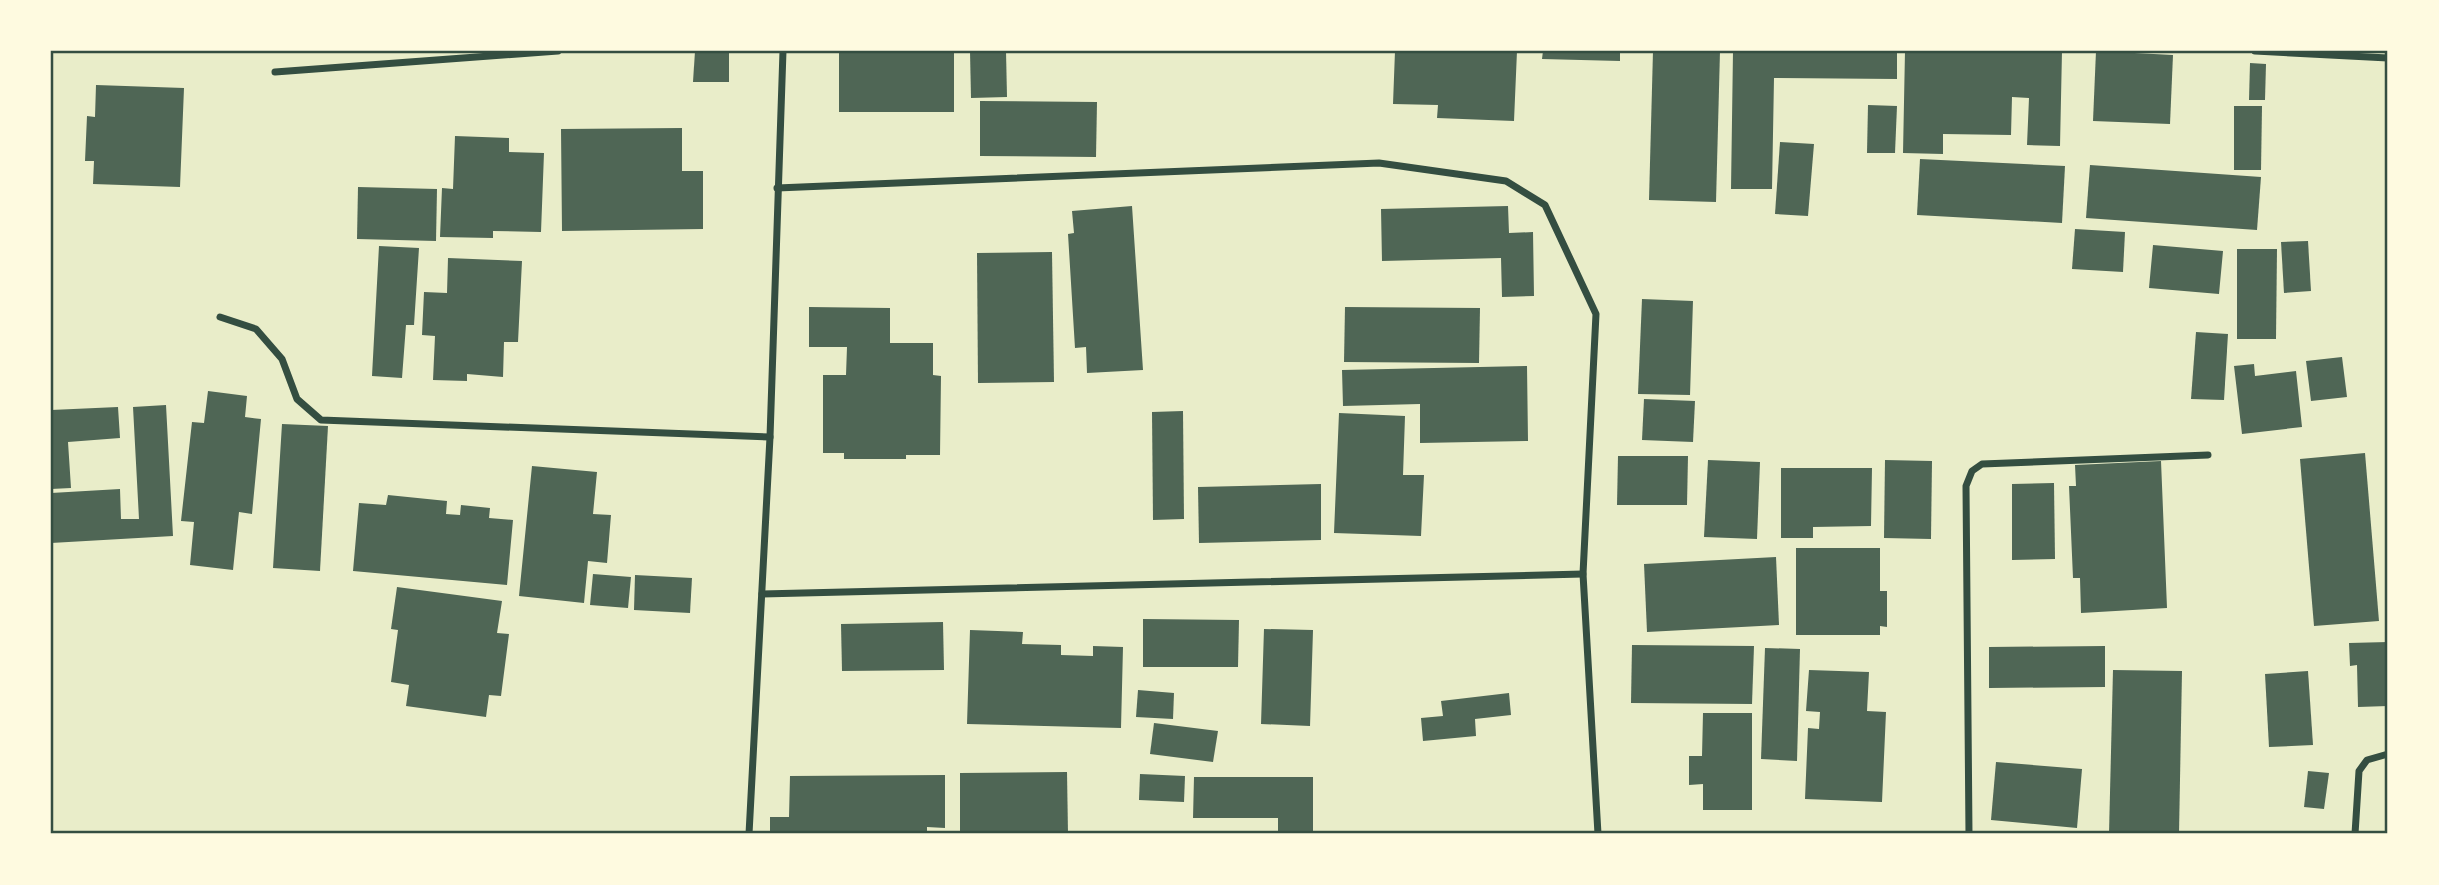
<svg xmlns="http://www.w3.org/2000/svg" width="2439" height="885" font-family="'Fira Sans Condensed',sans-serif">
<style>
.building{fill:#4f6655}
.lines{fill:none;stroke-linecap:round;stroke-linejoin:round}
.minor{stroke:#344e41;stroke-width:7}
.neatline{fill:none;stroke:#344e41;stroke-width:2.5}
</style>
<rect width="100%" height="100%" fill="#e9edc9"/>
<g class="building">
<polygon points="695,51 729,51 729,82 693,82"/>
<rect x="839" y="51" width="115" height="61"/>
<polygon points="970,51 1006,51 1007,97 971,98"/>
<polygon points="1395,51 1517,51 1514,121 1437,118 1438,105 1393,104"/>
<polygon points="1543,51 1620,51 1620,61 1542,59"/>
<polygon points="1653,51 1720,51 1716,202 1649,200"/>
<polygon points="1733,51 1897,51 1897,79 1774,78 1772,189 1731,189"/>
<polygon points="1905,51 2062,51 2060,146 2027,145 2029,98 2012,97 2011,135 1943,134 1943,154 1903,153"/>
<polygon points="2096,51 2173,55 2170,124 2093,121"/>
<polygon points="2250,63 2266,64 2265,100 2249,100"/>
<polygon points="96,85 184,88 180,187 93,184 94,161 85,161 87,116 95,117"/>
<polygon points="980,101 1097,102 1096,157 980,156"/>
<polygon points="1868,105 1897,106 1895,153 1867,153"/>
<polygon points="2234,106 2262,106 2261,170 2234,170"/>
<polygon points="682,128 682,171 703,171 703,229 562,231 561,129"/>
<polygon points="455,136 509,138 509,152 544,153 541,232 493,231 493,238 440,237 442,188 453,189"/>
<polygon points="1780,142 1814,144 1808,216 1775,214"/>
<polygon points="1920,159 2065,166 2062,223 1917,215"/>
<polygon points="2090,165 2261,177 2257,230 2086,218"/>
<polygon points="358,187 437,189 436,241 357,239"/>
<polygon points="1132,206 1143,370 1087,373 1086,347 1075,348 1068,234 1074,233 1072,211"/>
<polygon points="1508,206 1509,233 1533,232 1534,296 1502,297 1501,258 1382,261 1381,209"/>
<polygon points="2075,229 2125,232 2123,272 2072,269"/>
<polygon points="2308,241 2311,291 2284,293 2281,242"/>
<polygon points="2153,245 2223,251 2219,294 2149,288"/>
<polygon points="379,246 419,248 414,325 406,325 402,378 372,376"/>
<polygon points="2237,249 2277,249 2276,339 2237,339"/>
<polygon points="1052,252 1054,382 978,383 977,253"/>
<polygon points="448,258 522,261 518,342 504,342 503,377 467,374 467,381 433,380 435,336 422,335 424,292 447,293"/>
<polygon points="1642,299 1693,301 1690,395 1638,394"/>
<polygon points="809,307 890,308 890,343 933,343 933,375 941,376 940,455 906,455 906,459 844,459 844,453 823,453 823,375 846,375 847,347 809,347"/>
<polygon points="1345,307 1480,308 1479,363 1344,362"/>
<polygon points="2196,332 2228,334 2224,400 2191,399"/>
<polygon points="2342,357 2347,397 2311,401 2306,361"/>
<polygon points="2254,364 2255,376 2296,371 2302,427 2242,434 2234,366"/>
<polygon points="1527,366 1528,441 1420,443 1420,404 1343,406 1342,370"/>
<polygon points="208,391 247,396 245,417 261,419 252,514 239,512 233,570 190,565 194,522 181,521 192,422 204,423"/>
<polygon points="1644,399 1695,401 1693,442 1642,440"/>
<polygon points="166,405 173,536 51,543 51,493 120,489 121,519 139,519 133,407"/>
<polygon points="118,407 120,438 68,442 71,488 51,489 51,410"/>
<polygon points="1183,411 1184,519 1153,520 1152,412"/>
<polygon points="1339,413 1405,416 1403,475 1424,475 1421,536 1334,533"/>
<polygon points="282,424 328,426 320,571 273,568"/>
<polygon points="2365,453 2379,621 2314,626 2300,459"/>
<polygon points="1618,456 1688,456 1687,505 1617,505"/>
<polygon points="1708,460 1760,462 1757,539 1704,537"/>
<polygon points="1885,460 1932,461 1931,539 1884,538"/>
<polygon points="2161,461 2167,608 2081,613 2080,578 2073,578 2069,486 2076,486 2075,465"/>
<polygon points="532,466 597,472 593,514 611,515 607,563 588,561 584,603 519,596"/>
<polygon points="1781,468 1872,468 1871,526 1813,527 1813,538 1781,538"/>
<polygon points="2054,483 2055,559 2012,560 2012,484"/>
<polygon points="1321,484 1321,540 1199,543 1198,487"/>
<polygon points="388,495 447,501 446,514 460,515 461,505 490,508 489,518 513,520 507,585 353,571 359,503 386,505"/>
<polygon points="1796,548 1880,548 1880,591 1887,591 1887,627 1880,626 1880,635 1796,635"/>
<polygon points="1776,557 1779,625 1647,632 1644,564"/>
<polygon points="593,574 631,577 628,608 590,605"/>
<polygon points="635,575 692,578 690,613 634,610"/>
<polygon points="397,587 502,601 497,633 509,634 501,696 489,695 486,717 406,706 409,685 391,682 398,630 391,629"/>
<polygon points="1143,619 1239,620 1238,667 1143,667"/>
<polygon points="943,622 944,670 842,671 841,624"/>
<polygon points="1264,629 1313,630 1310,726 1261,724"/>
<polygon points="970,630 1023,632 1022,644 1061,645 1061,655 1093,656 1093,646 1123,647 1121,728 967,724"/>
<polygon points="2388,642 2388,706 2358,707 2357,665 2350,666 2349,643"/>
<polygon points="1632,645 1754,646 1752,704 1631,703"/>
<polygon points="2105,646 2105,687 1989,688 1989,647"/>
<polygon points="1765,648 1800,649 1797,761 1761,759"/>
<polygon points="1809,670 1869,672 1867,711 1886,712 1882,802 1805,799 1808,728 1819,729 1820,712 1806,711"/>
<polygon points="2113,670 2182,671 2179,834 2109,834"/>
<polygon points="2308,671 2313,745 2269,747 2265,674"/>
<polygon points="1138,690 1174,693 1173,719 1136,717"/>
<polygon points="1509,693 1511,715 1475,719 1476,736 1423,741 1421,718 1443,716 1441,701"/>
<polygon points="1703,713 1752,713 1752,810 1703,810 1703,784 1689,785 1689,756 1702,756"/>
<polygon points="1154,723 1218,731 1213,762 1150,754"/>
<polygon points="1996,762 2082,769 2077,828 1991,820"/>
<polygon points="2308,771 2329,773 2324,809 2304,807"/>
<polygon points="1067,772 1068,834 960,834 960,773"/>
<polygon points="1140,774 1185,776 1184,802 1139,800"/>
<polygon points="945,775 945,828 927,827 927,834 770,834 770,817 789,817 790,776"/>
<polygon points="1194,777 1313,777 1313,834 1278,834 1278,818 1193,818"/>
</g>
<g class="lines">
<g class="minor">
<polyline points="2255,51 2388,58"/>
<polyline points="275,72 558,51"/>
<polyline points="777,188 1379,163 1506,181 1545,205 1596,314 1583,574 1598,834"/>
<polyline points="220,317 256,329 282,359 297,399 321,420 770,437"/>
<polyline points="762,594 1583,574"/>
<polyline points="749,834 770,437 783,51"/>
<polyline points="1969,834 1966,486 1972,471 1982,464 2208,455"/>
<polyline points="2355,834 2359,771 2367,760 2388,754"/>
</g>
</g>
<rect width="2439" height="885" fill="none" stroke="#fefae0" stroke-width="105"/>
<rect x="52" y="52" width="2334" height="780" class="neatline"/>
</svg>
